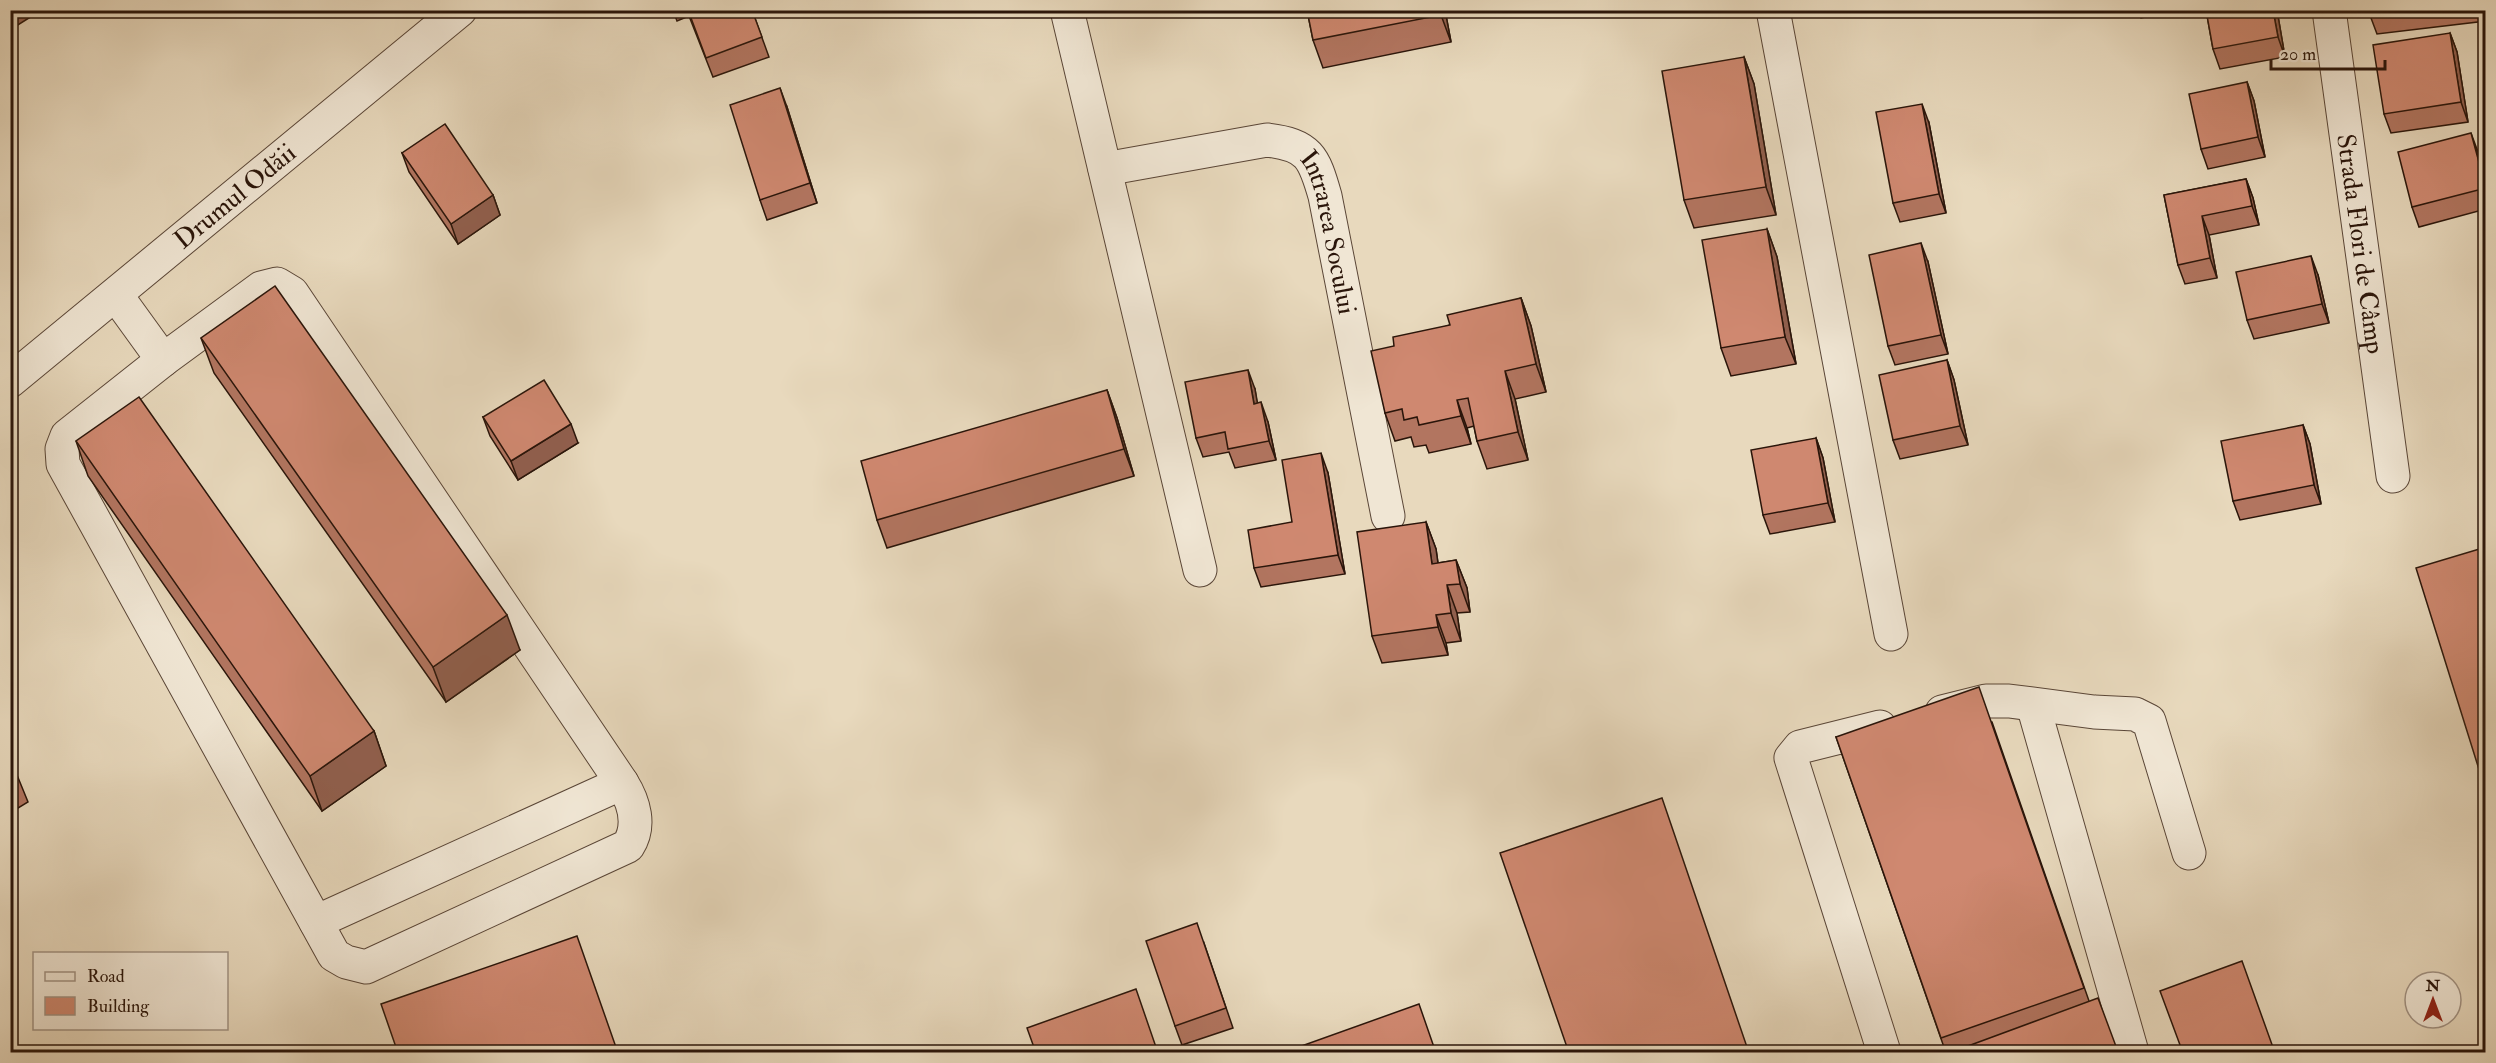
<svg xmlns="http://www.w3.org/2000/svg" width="2496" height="1063" font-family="'IM FELL Double Pica',serif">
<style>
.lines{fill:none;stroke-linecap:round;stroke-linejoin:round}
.minor-casing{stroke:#5a4637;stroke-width:35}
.minor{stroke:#f0e6d4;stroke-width:33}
.wall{fill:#b27560;stroke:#2a150a;stroke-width:1.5}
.shaded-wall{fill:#915f4e;stroke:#2a150a;stroke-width:1.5}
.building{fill:#cf8870;stroke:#2a150a;stroke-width:1.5}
.labels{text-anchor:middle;stroke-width:4.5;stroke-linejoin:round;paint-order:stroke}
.street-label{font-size:26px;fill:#2a150a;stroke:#f0e6d4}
</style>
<rect width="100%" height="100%" fill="#e8d9bd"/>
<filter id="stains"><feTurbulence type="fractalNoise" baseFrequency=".00333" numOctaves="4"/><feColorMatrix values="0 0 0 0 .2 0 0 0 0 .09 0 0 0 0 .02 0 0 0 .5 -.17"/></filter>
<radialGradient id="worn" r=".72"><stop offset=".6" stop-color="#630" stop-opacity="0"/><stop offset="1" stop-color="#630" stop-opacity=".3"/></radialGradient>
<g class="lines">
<g class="minor-casing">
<g id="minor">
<polyline points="1067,10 1200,570"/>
<polyline points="1773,10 1891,634"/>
<path id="s1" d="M2329 10 2393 476"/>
<path id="s2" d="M1105 169 1267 140C1309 145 1314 157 1325 196L1388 516"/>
<path d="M277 284 292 293 622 783C634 802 641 826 628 846L366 967 346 962 334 955 63 464 62 449 67 436 163 360 261 288Z"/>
<polyline points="116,295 163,360"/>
<path id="s3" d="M10 381 460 10"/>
<polyline points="2033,705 2132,1052"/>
<polyline points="1942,712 1986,701 2009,701 2094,712 2135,714 2149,721 2189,853"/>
<polyline points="1880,727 1800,747 1791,758 1884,1052"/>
<polyline points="316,922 622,783"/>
</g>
</g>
<use href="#minor" class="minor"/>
</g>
<g class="wall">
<polygon points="673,10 752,10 769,57 713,77 689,16 677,21"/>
<polygon points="1307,10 1445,10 1451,42 1323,68 1313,40"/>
<polygon points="2138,10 2179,10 2141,18"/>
<polygon points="2206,10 2277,10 2285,57 2220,69 2213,49"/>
<polygon points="2368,10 2486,10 2486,21 2377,34"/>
<polygon points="2450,33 2457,52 2468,122 2391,133 2384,114"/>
<polygon points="1744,57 1754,84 1776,215 1694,228 1684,200"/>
<polygon points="2247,82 2254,101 2265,157 2208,169 2201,149"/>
<polygon points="787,107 817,203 767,220 760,200"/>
<polygon points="1929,123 1946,213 1900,222 1893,203"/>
<polygon points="2478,152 2486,179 2486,209 2419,227 2412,207"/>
<polygon points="402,153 493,195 500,215 458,244 409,172"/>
<polygon points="2246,179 2253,198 2259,225 2209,235 2217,278 2185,284 2178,265 2164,195"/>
<polygon points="1767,229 1777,257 1796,364 1731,376 1721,348"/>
<polygon points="1928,262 1948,354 1895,365 1888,346"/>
<polygon points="2318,275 2329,323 2254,339 2247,320"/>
<polygon points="1521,298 1531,326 1546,392 1515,399 1528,460 1487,469 1477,441 1474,426 1467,428 1471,444 1429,453 1426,445 1414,447 1411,437 1395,441 1385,413 1394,346"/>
<polygon points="201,338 520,650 446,702 214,373"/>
<polygon points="1947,360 1954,380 1968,445 1900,459 1893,440"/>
<polygon points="1255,389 1257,403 1268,422 1276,460 1235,468 1229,452 1203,457 1196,438"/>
<polygon points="1107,390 1117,418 1134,476 887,548 877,520"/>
<polygon points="483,417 578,443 518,480 490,436"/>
<polygon points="2303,425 2310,444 2321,504 2240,520 2233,501"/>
<polygon points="1816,438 1823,458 1835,522 1770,534 1763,515"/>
<polygon points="76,441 374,731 386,766 322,811 88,476"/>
<polygon points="1328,473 1345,574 1261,587 1254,568 1292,522"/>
<polygon points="1426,522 1436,549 1438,563 1456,560 1467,588 1470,612 1457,613 1461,641 1446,643 1448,655 1382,663 1372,636"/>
<polygon points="2486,547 2486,789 2482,779"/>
<polygon points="1992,722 2089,1001 2118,1053 1946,1053 1836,737"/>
<polygon points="10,763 17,775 28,802 10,813"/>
<polygon points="1204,943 1233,1028 1182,1045 1175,1026"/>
</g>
<g class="shaded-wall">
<polygon points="10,10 40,10 40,11 10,30"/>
<polygon points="1440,10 1445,10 1451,42 1441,15"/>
<polygon points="2273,10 2277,10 2285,57 2278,37"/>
<polygon points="2450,33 2457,52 2468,122 2461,102"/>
<polygon points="1744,57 1754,84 1776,215 1766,187"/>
<polygon points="2247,82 2254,101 2265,157 2258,137"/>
<polygon points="780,88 787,107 817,203 810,183"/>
<polygon points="1922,104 1929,123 1946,213 1939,194"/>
<polygon points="2471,133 2478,152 2486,179 2486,187"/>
<polygon points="2246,179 2253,198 2259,225 2252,206"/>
<polygon points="493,195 500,215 458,244 451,224"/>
<polygon points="2202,216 2209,235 2217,278 2210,258"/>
<polygon points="1767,229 1777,257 1796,364 1785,337"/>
<polygon points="1921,243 1928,262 1948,354 1941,335"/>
<polygon points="2311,256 2318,275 2329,323 2322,304"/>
<polygon points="1521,298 1531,326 1546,392 1536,364"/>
<polygon points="1947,360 1954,380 1968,445 1960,426"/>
<polygon points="1248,370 1255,389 1261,423 1254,404"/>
<polygon points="1505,371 1515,399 1528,460 1518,432"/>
<polygon points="1107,390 1117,418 1134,476 1124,449"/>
<polygon points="1457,400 1467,428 1471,444 1461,416"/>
<polygon points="1261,402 1268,422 1276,460 1269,441"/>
<polygon points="571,424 578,443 518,480 511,461"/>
<polygon points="2303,425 2310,444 2321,504 2314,485"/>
<polygon points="1816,438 1823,458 1835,522 1828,503"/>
<polygon points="1321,453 1328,473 1345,574 1338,555"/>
<polygon points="1426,522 1436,549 1442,592 1432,564"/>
<polygon points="1456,560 1467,588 1470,612 1460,584"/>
<polygon points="1447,585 1457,613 1461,641 1451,613"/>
<polygon points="507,615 520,650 446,702 433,667"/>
<polygon points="1436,615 1446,643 1448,655 1438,627"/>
<polygon points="374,731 386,766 322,811 310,776"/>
</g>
<g class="building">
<polygon points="688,10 752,10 762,37 706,58"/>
<polygon points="1307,10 1440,10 1441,15 1313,40"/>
<polygon points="2206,10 2273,10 2278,37 2213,49"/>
<polygon points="2450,33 2461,102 2384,114 2373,45"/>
<polygon points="1744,57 1766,187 1684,200 1662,71"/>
<polygon points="2247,82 2258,137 2201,149 2189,94"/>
<polygon points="780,88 810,183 760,200 730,105"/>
<polygon points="1922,104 1939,194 1893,203 1876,112"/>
<polygon points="445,124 493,195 451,224 402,153"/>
<polygon points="2471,133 2486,188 2412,207 2398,152"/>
<polygon points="2246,179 2252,206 2202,216 2210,258 2178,265 2164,195"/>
<polygon points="1767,229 1785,337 1721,348 1702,240"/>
<polygon points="1921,243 1941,335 1888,346 1869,255"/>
<polygon points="2311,256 2322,304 2247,320 2236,272"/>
<polygon points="275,286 507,615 433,667 201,338"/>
<polygon points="1521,298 1536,364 1505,371 1518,432 1477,441 1468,398 1457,400 1461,416 1419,425 1417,417 1404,420 1402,409 1385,413 1371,351 1394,346 1393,337 1450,325 1447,315"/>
<polygon points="1947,360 1960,426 1893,440 1879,375"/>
<polygon points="1248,370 1254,404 1261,402 1269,441 1228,449 1225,432 1196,438 1185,382"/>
<polygon points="544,380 571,424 511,461 483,417"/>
<polygon points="1107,390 1124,449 877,520 861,461"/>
<polygon points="139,397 374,731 310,776 76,441"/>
<polygon points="2303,425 2314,485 2233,501 2221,441"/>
<polygon points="1816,438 1828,503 1763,515 1751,450"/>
<polygon points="1321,453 1338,555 1254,568 1248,530 1292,522 1282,460"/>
<polygon points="1426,522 1432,564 1456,560 1460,584 1447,585 1451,613 1436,615 1438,627 1372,636 1357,532"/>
<polygon points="2486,547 2486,778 2482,779 2416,568"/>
<polygon points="1979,687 2084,988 1941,1038 1836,737"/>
<polygon points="10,763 17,775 10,779"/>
<polygon points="1662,798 1749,1053 1569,1053 1500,853"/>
<polygon points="1197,923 1226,1008 1175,1026 1146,941"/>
<polygon points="577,936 618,1053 398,1053 381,1004"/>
<polygon points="2242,961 2275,1053 2183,1053 2160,991"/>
<polygon points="1136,989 1158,1053 1036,1053 1027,1028"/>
<polygon points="2098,998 2117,1049 2108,1053 1949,1053"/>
<polygon points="1419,1004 1436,1053 1282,1053"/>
</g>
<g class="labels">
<g class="street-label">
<text dy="9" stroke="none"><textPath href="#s3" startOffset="291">Drumul Odăii</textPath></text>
<text dy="9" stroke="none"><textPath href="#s2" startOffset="290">Intrarea Socului</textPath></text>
<text dy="9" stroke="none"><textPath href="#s1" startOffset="236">Strada Flori de Câmp</textPath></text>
</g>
</g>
<rect width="2496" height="1063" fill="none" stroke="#e8d9bd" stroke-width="36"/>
<rect x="12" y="12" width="2472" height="1039" fill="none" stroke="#2a150a" stroke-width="3"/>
<rect x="18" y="18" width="2460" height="1027" fill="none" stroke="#2a150a" stroke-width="1.5"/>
<rect x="33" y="952" width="195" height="78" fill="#f0e6d4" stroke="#a19283" stroke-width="1.5"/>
<rect x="45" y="972" width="30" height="9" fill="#f0e6d4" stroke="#a19283" stroke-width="1.5"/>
<text x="87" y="982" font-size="18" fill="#2a150a">Road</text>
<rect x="45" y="997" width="30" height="18" fill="#cf8870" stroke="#a19283" stroke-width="1.5"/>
<text x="87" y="1012" font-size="18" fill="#2a150a">Building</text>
<g transform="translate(2433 1000)"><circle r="28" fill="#f0e6d4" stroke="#a19283" stroke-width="1.5"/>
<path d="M0-4.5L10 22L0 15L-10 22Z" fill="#8f2418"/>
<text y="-9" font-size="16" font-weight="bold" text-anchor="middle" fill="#2a150a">N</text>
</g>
<path d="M2271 60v9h114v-9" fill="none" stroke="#2a150a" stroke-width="3"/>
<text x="2280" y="60" font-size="18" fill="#2a150a" stroke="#f0e6d4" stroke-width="4.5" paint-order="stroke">20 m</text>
<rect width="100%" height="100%" filter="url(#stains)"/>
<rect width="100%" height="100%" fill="url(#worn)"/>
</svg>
